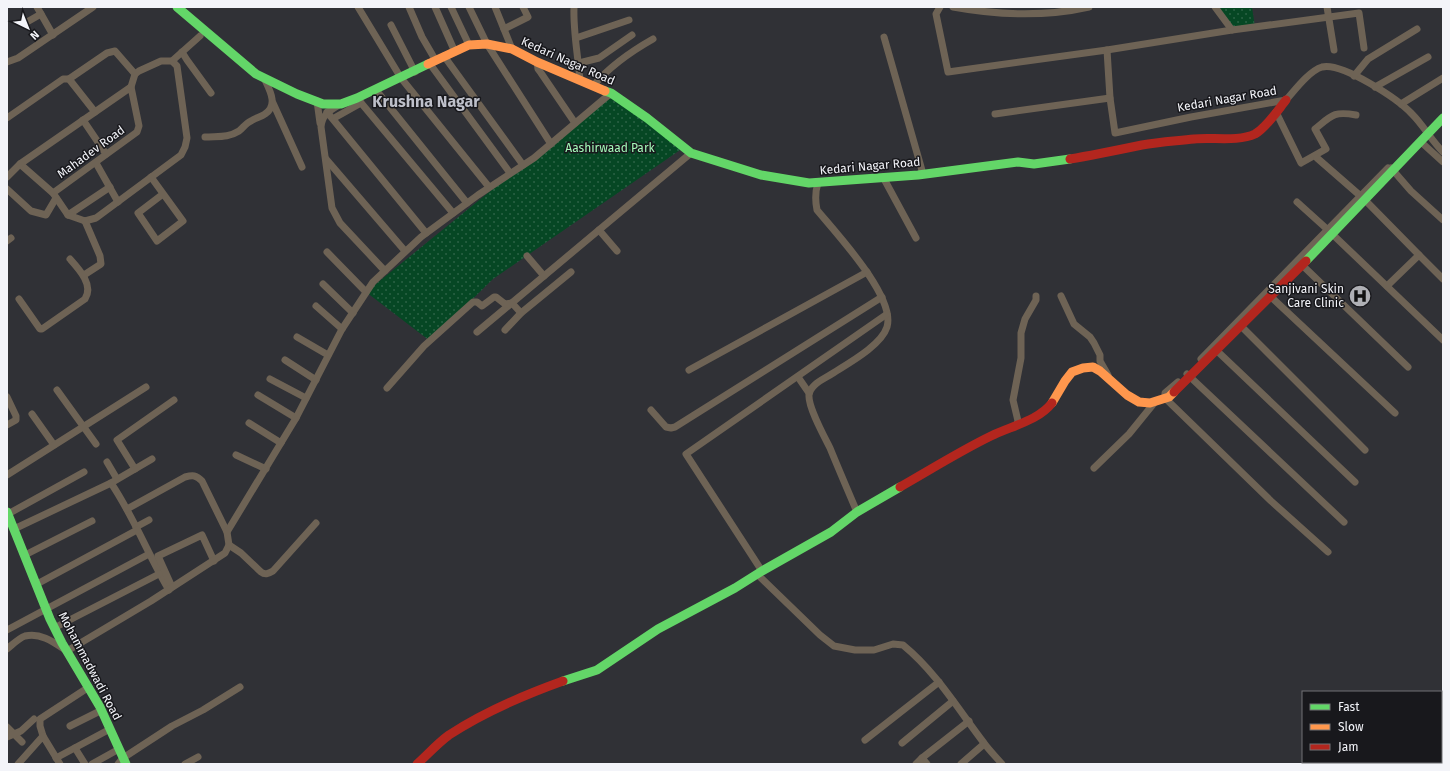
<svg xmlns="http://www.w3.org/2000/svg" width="1450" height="771" font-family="'Fira Sans',sans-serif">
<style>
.grass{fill:url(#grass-dots)}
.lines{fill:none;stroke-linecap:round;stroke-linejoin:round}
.street{stroke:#6e6355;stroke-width:7}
.fast{stroke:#63d668;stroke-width:9}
.slow{stroke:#ff974d;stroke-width:9}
.jam{stroke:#b3261e;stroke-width:9}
.labels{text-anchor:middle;stroke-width:3;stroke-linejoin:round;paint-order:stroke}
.street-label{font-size:12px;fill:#f3f4f9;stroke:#18181c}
.park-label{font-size:12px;fill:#a4fab9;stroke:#18181c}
.poi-label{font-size:12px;fill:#f3f4f9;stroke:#18181c;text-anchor:end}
.district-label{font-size:16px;font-weight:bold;fill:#bec0ca;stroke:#18181c}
</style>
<defs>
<pattern id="grass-dots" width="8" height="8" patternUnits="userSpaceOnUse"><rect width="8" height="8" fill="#064724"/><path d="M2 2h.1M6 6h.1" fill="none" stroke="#2b6245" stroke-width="1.8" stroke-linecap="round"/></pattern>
</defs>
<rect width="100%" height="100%" fill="#303136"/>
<g class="grass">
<polygon points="1216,7 1252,7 1255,27 1232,30"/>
<polygon points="611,93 683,148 493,279 430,341 366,292"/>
</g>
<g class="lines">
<g class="street">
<polyline points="37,7 53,35"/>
<polyline points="358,7 401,78 489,187"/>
<polyline points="409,7 422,37 436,61"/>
<polyline points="435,7 455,52"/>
<polyline points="451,7 469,45"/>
<polyline points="469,7 487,44 551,144"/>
<polyline points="495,7 512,49"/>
<path d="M574 7C573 31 578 56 580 80"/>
<polyline points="940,7 936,14 948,72 1107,50 1232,30"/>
<path d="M953 7C997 15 1045 17 1089 7"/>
<polyline points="1215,7 1232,30 1359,13 1364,48"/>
<polyline points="1327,7 1334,50"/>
<polyline points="27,22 41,14"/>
<polyline points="391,25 415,72"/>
<polyline points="504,29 528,17 523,7"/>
<polyline points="884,37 923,174"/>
<polyline points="576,38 629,20"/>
<path d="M1107 50 1110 98 1115 133 1191 117 1286 100C1295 90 1309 71 1322 67 1342 62 1398 99 1412 114 1424 126 1431 140 1443 152"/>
<polyline points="182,52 187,60 211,93"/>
<polyline points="444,56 523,165"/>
<polyline points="172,61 200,36"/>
<polyline points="7,62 18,58 93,7"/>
<polyline points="537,62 538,69 541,73 575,123"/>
<polyline points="579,63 599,58 632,35"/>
<polyline points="430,64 510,173"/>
<polyline points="1354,76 1368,59 1417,29"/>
<polyline points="69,79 107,53 115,51 135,74"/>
<path d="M593 86C610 66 630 52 653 39"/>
<polyline points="1375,87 1428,57"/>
<polyline points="376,90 467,203"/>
<polyline points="357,98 453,213"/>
<polyline points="317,101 320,123"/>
<polyline points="273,103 302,167"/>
<polyline points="1401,104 1443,78"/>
<path d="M339 105C329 111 322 115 321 127L332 208 340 223 385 271"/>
<polyline points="327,112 426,233"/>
<path d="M1276 112 1301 163 1326 149 1315 129C1332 115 1334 111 1356 115"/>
<polyline points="995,114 1110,98"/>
<polyline points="336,117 361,103"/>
<polyline points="7,118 63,79 69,79 95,112"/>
<polyline points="83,120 106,154"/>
<path d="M205 137C218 136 228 138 239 131 243 128 246 123 251 121 255 118 261 117 265 114 279 105 269 89 264 78"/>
<polyline points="1421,142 1443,162"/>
<polyline points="1317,158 1364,199 1419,255"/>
<polyline points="326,159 405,251"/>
<polyline points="96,163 118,202"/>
<polyline points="20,164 53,193 68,215 110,187"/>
<polyline points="1391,168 1411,191 1443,220"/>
<polyline points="7,177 20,164 131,87 139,126 137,132 53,193"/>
<polyline points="151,177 183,221 157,241 138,213 163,194"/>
<polyline points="883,177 916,238"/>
<path d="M818 183C815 192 815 200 817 210 836 233 896 297 887 327 881 346 847 364 830 375 822 380 810 385 809 395 808 407 824 436 830 448 839 470 848 491 857 512"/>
<polyline points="7,189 31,211 46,215 56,198"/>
<polyline points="1297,202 1328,230 1443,340"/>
<polyline points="68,215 85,221 96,218 181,155 185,147 187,138 177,66 172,61 161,61 139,71 135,74 131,87"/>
<polyline points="599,230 617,251"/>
<polyline points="7,241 11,238"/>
<polyline points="327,252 366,292"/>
<polyline points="527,256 544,276"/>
<polyline points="1300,263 1408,367"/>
<polyline points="84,275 101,264 100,256 85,221"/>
<polyline points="323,284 353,313"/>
<polyline points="1387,286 1419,255 1443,279"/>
<polyline points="1268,294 1395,413"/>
<polyline points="1061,296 1074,324 1090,337 1094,343 1100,355 1100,361 1108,375"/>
<path d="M19 299 40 329H42L85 299C94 285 79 269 70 259"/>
<polyline points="316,306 342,329"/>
<polyline points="1238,323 1365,450"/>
<polyline points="505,330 521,313 571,272"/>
<polyline points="477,332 691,153"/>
<polyline points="297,337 328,355"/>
<polyline points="1214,348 1355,482"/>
<polyline points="1201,359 1388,168"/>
<polyline points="285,360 316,380"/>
<polyline points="689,370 867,272"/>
<polyline points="1187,374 1344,522"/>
<polyline points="798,377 809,393"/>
<polyline points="270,379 306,398"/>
<polyline points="1178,382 1165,393 1165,398 1271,501 1328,552"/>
<polyline points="387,388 424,346 473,302 477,302 482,306 494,297 496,297 505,304 512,303 521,313"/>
<polyline points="57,390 96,444"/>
<polyline points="258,395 296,418"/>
<polyline points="7,397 16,416 16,420 7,425"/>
<polyline points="651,410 666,427 671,428 675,427 882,297"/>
<polyline points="32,414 54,445"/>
<polyline points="249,423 281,443"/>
<polyline points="1016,426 1018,421 1013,400 1021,358 1021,333 1025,319 1036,300 1036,296"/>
<polyline points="236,455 266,469"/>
<polyline points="107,462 117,479"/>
<polyline points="1094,468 1129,434 1155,402"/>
<polyline points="135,469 117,440 174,400"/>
<polyline points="7,475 146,387"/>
<path d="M111 483C134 517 148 555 169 590"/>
<path d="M127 509 185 477C193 475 196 475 202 481L227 532"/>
<polyline points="8,514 84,472"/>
<polyline points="136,527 149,520"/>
<polyline points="14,529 111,483 152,459"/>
<path d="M229 545 241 553 261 572C265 575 268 574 273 571L316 523"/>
<polyline points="25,555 92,521"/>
<polyline points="762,571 686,454 887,314"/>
<path d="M757 574 820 635 834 646 855 650H874L893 644 903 645C936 672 958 709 984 743 989 750 996 757 1002 764"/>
<polyline points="37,584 137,530"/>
<polyline points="172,587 158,556 202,535 214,561"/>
<polyline points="54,628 159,574"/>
<polyline points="7,630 149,554"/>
<path d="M7 649C12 645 19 638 25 636 41 632 55 643 67 651L151 601 225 553 229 545 227 532 296 418 342 329 373 282 421 237 478 195 534 158 611 93"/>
<polyline points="70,726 102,710"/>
<polyline points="7,727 22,742"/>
<polyline points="43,736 40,726 40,719 89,687"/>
<polyline points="7,737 21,731 34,719"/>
<polyline points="865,740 939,682"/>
<polyline points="902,743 953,701"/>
<polyline points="75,748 85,764"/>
<polyline points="56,758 110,729"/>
<polyline points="18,764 43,736 60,764"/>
<polyline points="92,764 119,749"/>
<polyline points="118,764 123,758 172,726 203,710 240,687"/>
<polyline points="185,764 198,757"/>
<polyline points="916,764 922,758"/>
<polyline points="927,764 922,758 969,721"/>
<polyline points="961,764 984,744"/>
</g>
<g class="fast">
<polyline points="177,7 256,74 297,94 323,104 341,104 357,98 428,64"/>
<polyline points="605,91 611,93 647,118 691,153 761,175 809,183 918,175 1018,162 1034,164 1070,159"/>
<polyline points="1306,261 1443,118"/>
<polyline points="7,512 50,619 62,643 100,707 126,764"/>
<polyline points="563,681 597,670 658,629 735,588 762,571 831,532 857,512 900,487"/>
</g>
<g class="slow">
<polyline points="428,64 469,45 487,44 512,49 537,62 605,91"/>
<polyline points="1052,403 1065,381 1072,372 1083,368 1093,367 1100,371 1127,395 1139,402 1150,403 1169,397 1174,392"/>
</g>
<g class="jam">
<path d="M1070 159C1094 155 1118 150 1142 145 1159 142 1177 141 1194 139 1212 137 1238 142 1255 134 1266 128 1278 110 1286 100"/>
<polyline points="1174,392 1306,261"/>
<path d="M900 487C930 470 960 451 991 436 1011 426 1038 421 1052 403"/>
<path d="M417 764C427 755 438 743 449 735 484 712 524 695 563 681"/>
</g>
</g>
<defs>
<g id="hospital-disc" transform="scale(1.15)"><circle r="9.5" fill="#afb0b5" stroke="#18181c"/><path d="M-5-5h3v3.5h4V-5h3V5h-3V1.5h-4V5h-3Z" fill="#111"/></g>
</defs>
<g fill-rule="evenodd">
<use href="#hospital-disc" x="1360" y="296"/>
</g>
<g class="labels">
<g class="street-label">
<text transform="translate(568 61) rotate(24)" y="4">Kedari Nagar Road</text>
<text transform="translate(1227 99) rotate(-10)" y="4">Kedari Nagar Road</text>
<text transform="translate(91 152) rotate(-36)" y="4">Mahadev Road</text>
<text transform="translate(870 166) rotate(-5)" y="4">Kedari Nagar Road</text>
<text transform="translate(90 666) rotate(62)" y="4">Mohammadwadi Road</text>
</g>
<g class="park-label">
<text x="610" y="152">Aashirwaad Park</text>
</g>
<g class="poi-label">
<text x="1344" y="293">Sanjivani Skin<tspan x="1344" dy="14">Care Clinic</tspan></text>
</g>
<g class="district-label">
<text x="426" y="107">Krushna Nagar</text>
</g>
</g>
<rect width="1450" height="771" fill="none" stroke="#f3f4f9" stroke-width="16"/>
<rect x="1302" y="691" width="140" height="72" fill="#18181c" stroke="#707074"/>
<rect x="1310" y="704" width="20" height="6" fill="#63d668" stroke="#707074"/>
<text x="1338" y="711" font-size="12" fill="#f3f4f9">Fast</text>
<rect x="1310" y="724" width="20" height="6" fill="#ff974d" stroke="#707074"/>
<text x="1338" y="731" font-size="12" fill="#f3f4f9">Slow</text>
<rect x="1310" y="744" width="20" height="6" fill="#b3261e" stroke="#707074"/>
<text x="1338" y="751" font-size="12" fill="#f3f4f9">Jam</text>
<g transform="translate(28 28) rotate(137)" stroke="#18181c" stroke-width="3" paint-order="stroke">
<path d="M0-3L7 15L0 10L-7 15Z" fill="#f3f4f9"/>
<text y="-6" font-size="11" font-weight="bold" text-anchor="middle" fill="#f3f4f9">N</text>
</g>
</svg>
